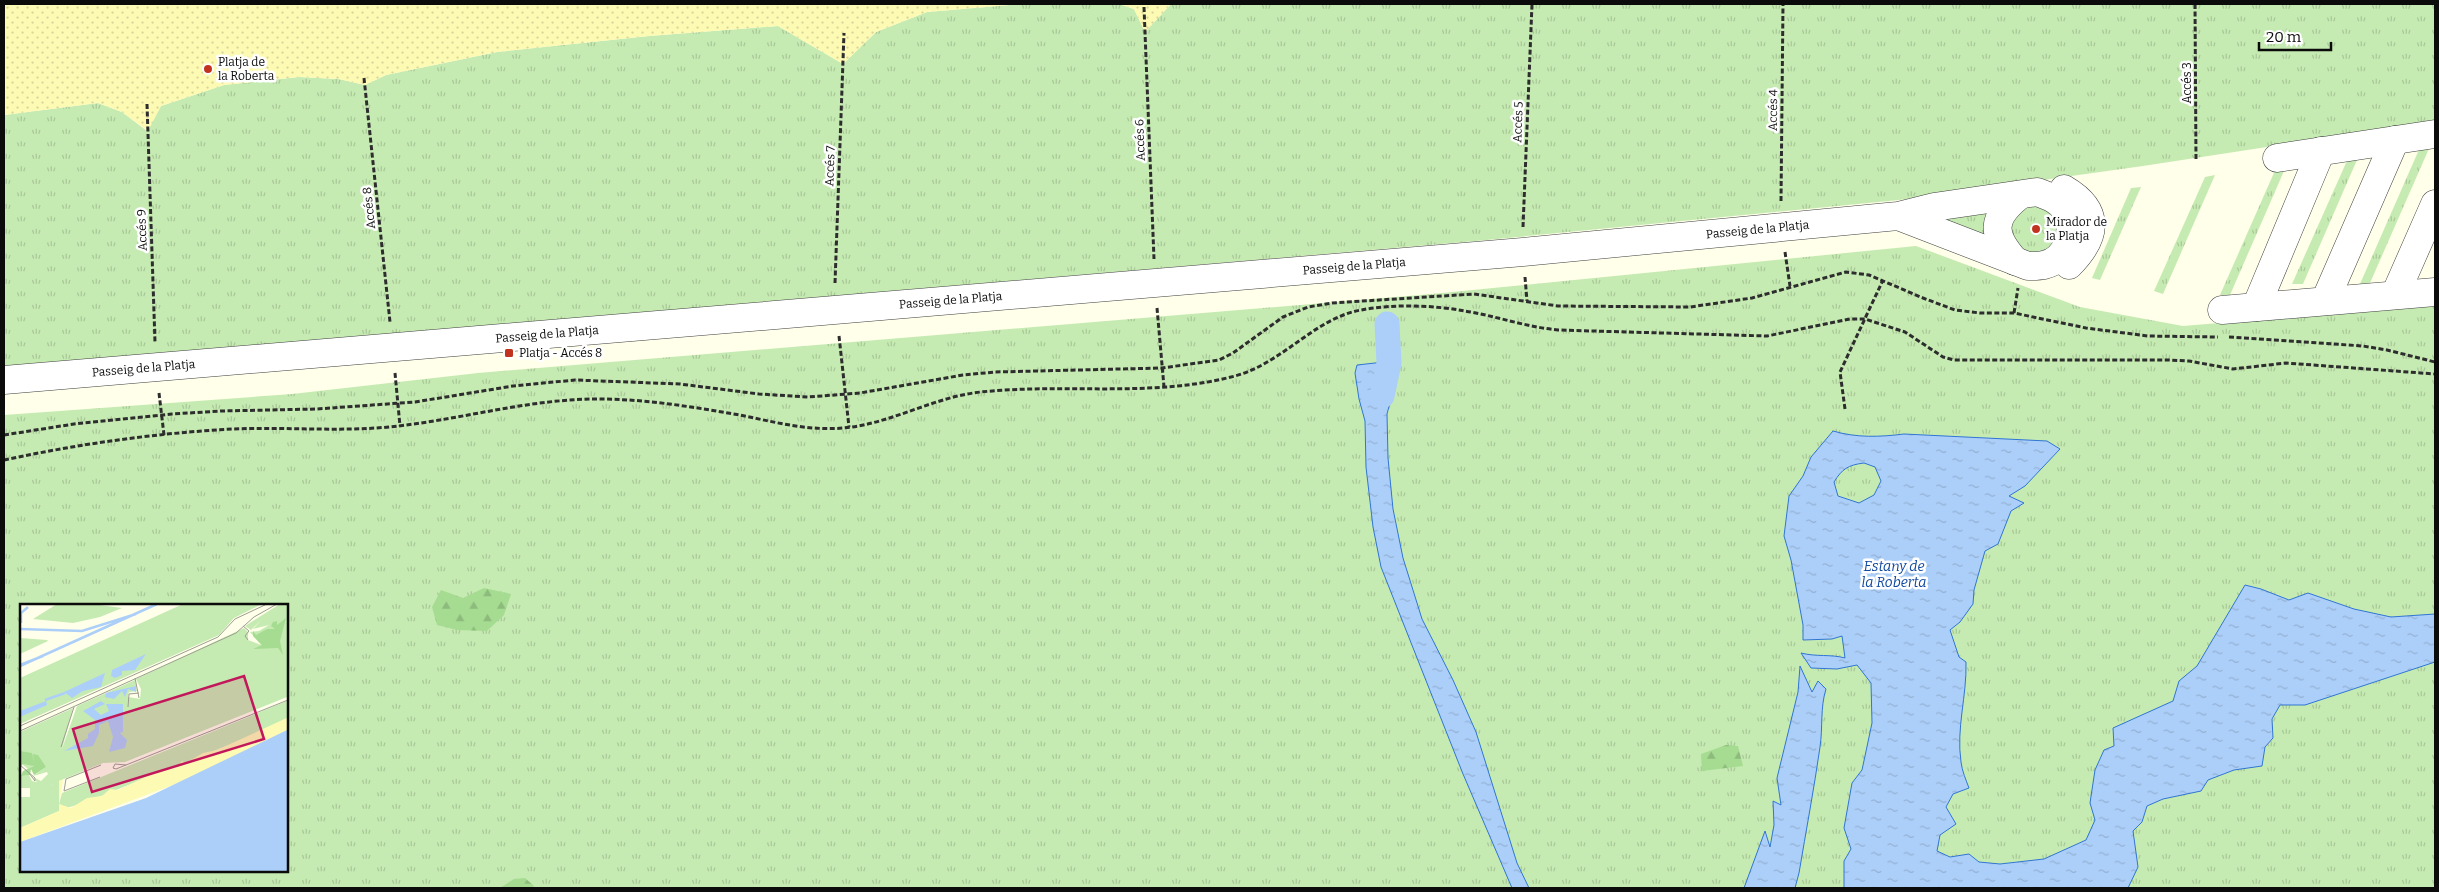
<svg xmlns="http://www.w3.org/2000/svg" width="2439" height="892" font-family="Bitter,serif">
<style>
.grass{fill:url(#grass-tufts);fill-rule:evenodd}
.forest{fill:url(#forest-firs)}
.sand{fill:url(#sand-dots)}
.water{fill:url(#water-ripples);stroke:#3075d3;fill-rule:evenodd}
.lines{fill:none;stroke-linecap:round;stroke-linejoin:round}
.canal{stroke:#accff9;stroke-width:25}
.minor-casing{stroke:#3e3e3e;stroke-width:29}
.path{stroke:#2d2d2d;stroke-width:3;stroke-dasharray:5 2.5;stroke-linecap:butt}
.minor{stroke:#fff;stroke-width:28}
.path-bridge{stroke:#2d2d2d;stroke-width:3;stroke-dasharray:5 2.5;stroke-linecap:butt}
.poi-dot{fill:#c1331e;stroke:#fff;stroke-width:2}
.labels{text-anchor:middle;stroke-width:5;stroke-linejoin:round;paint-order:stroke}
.poi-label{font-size:12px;fill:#0b0b0b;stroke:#fff;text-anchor:start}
.street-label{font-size:12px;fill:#0b0b0b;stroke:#fff}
.water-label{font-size:14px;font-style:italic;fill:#1049a2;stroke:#fff}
.inset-river{fill:none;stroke:#accff9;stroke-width:2.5}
.inset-road{fill:none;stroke:#9d9d91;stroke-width:1}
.view{fill:#c2185b;fill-opacity:0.15;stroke:#c2185b;stroke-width:2.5}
.inset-edge{fill:none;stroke:#0b0b0b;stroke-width:2.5}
</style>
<defs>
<pattern id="grass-tufts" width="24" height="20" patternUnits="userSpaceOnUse" patternTransform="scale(1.25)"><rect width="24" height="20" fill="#c6ebb2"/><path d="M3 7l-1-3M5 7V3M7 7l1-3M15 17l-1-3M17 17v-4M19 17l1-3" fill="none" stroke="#a9c898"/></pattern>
<pattern id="forest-firs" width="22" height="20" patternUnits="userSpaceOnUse" patternTransform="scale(1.25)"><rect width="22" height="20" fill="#a5dc91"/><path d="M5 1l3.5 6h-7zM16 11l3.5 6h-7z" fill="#8dbb7c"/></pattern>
<pattern id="sand-dots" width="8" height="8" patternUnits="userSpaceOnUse" patternTransform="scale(1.25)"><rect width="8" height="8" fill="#fdfab4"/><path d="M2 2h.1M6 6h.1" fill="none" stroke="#d8d599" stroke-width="1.8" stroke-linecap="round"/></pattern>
<pattern id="water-ripples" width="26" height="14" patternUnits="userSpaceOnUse" patternTransform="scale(1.25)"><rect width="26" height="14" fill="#accff9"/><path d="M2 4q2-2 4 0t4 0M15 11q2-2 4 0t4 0" fill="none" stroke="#93b0d4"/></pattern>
</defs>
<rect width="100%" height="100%" fill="#ffffea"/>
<g class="grass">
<polygon points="1020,4 1119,4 1134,9 1145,32 1171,4 2435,4 2435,121 2143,166 1899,200 1476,241 4,367 4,115 98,103 122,112 147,131 161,106 224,85 299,77 339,79 365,85 386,75 497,52 649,36 778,26 843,64 876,32 927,12"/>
<polygon points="2431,144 2370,283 2360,284 2421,145"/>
<polygon points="2360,153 2303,284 2292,284 2350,154"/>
<polygon points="2287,164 2230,295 2220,295 2277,166"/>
<polygon points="2215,175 2163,294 2154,291 2205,177"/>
<polygon points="2141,187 2100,280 2092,278 2131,188"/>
<polygon points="2048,203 2064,232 2043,258 2011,249 2007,216 2015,207"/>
<polygon points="1993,205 1992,237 1926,217"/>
<path d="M1916 246 2080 307 2183 326 2435 305V888H4V415L292 394 478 373 1432 294ZM21 606H286V871H21Z"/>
</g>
<g class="forest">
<polygon points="484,588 511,594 504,615 487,631 457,630 437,625 432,607 441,590 463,598"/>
<polygon points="1726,745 1738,746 1743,766 1702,771 1701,754"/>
<polygon points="525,878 534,886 532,888 500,888 514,879"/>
</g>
<g class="sand">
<polygon points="4,4 1020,4 927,12 876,32 843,64 778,26 649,36 497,52 386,75 365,85 339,79 299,77 224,85 161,106 148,131 122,112 98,103 4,115"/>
<polygon points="1119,4 1171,4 1145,32 1134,9"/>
</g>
<g class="water">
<polygon points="1384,362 1389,363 1394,387 1387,414 1388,458 1393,509 1403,558 1422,619 1453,680 1476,732 1517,863 1529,888 1512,888 1463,774 1381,567 1373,527 1366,467 1365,421 1359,399 1355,373 1357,365"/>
<path d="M1833 431C1857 438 1880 437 1904 434L2047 441 2060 449 2025 486 2009 496 2024 503 2011 511 1998 544 1985 551 1974 590 1973 604 1960 622 1950 630 1959 657 1966 662C1967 696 1956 728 1961 762 1962 771 1966 780 1969 788L1953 794 1946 807 1956 824 1940 835 1937 851 1950 857 1969 854 1979 862 2000 864 2044 859 2086 840 2095 820 2090 803 2095 770 2104 750 2114 746 2113 728 2173 701 2179 681 2197 666 2245 585 2261 589 2289 600 2308 593 2354 609 2391 617 2435 614V662L2305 705H2280L2272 719 2273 738 2265 747 2262 766 2234 770 2208 780 2201 791 2163 799 2147 806 2142 822 2133 831 2138 867 2128 888H1844V861L1851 849 1844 828 1852 783 1862 770 1872 723 1871 683 1857 665 1837 669 1811 668 1801 653C1816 657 1831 654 1845 658L1842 636 1832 639 1803 640V625L1791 560 1784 536 1789 496 1803 476 1811 457ZM1864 463 1875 467 1881 481 1874 495 1859 503 1838 496 1834 482C1842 469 1848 465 1864 463Z"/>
<path d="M1800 666 1812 692 1818 681 1826 689C1820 708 1823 727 1820 747 1814 789 1806 831 1799 873L1795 888H1744L1765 831 1770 847 1774 825 1773 801 1781 805 1777 778 1798 692Z"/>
</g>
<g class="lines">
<polyline class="canal" points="1382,396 1389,363 1387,324"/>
<g class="minor-casing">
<g id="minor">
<polyline points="2277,158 2435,134"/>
<path d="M2064 189C2100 210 2098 236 2069 265"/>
<path d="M2015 261C1991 234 1991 218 2020 195"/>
<polyline points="2395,295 2435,204"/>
<polyline points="2325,301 2395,140"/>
<polyline points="2256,307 2321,151"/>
<polyline points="2222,310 2435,292"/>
<path id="s1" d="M4 380 1523 252 1898 216 1934 207 2037 192C2048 196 2060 200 2066 211 2077 231 2067 260 2044 265 2039 266 2033 266 2028 266L1898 216"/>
</g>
</g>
<g class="path">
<polyline points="2195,4 2196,161"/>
<polyline points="1144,7 1154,259"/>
<polyline points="364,78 390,322"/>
<polyline points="147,104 155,342"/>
<polyline points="1781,201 1783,4"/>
<polyline points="1523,227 1532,4"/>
<polyline points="1785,252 1790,286"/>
<polyline points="1525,277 1527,301"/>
<polyline points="835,283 844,33"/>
<polyline points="1157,308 1164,387"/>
<polyline points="2014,313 2018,288"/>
<polyline points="839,336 849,427"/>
<polyline points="2229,337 2363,346 2387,350 2435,362"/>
<polyline points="395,373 400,426"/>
<polyline points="159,393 164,435"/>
<polyline points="4,435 74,424 172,414 221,411 317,409 415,402 513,386 575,380 680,384 759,394 808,397 860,393 963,375 995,372 1162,368 1219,360 1233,353 1283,317 1308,307 1332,303 1474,294 1558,306 1690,307 1752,298 1846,272 1869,275 1923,298 1955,310 1980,313 2014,313 2086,328 2148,336 2218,337"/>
<path d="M4 460C79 444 156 433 233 429 281 427 329 431 376 428 451 423 522 399 598 399 646 399 693 407 740 415 774 422 808 431 843 428 891 424 933 397 981 392 1065 383 1152 398 1235 376 1283 363 1315 318 1361 310 1393 304 1433 305 1465 311 1496 316 1526 327 1558 330L1767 336 1850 319H1865L1905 332 1943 357 1954 360H2169L2189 361 2233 369 2286 363 2435 374"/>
</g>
<use href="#minor" class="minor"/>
<polyline class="path-bridge" points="1845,409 1840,372 1883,280"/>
</g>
<g class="poi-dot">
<circle cx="208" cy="69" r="5"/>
<circle cx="2036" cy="229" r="5"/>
<rect x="504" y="348" width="10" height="10" rx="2.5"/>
</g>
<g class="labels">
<g class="poi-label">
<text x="218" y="66">Platja de<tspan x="218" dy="14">la Roberta</tspan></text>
<text x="2046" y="226">Mirador de<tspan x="2046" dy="14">la Platja</tspan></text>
<text x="519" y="357">Platja - Accés 8</text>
</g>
<g class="street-label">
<text transform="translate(2187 83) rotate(-90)" y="4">Accés 3</text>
<text transform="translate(1773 110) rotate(-89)" y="4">Accés 4</text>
<text transform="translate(1518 122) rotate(-88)" y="4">Accés 5</text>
<text transform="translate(1140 140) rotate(-92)" y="4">Accés 6</text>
<text transform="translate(830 166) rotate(-88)" y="4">Accés 7</text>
<text transform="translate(369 208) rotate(-96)" y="4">Accés 8</text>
<text dy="4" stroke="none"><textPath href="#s1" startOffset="1760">Passeig de la Platja</textPath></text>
<text transform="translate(142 230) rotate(-92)" y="4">Accés 9</text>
<text dy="4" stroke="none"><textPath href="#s1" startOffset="1355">Passeig de la Platja</textPath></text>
<text dy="4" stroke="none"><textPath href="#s1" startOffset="950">Passeig de la Platja</textPath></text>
<text dy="4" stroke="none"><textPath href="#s1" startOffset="545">Passeig de la Platja</textPath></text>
<text dy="4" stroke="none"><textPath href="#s1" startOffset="140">Passeig de la Platja</textPath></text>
</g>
<g class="water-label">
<text x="1894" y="571">Estany de<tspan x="1894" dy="16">la Roberta</tspan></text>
</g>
</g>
<g transform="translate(20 604)">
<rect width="268" height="268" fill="#ffffea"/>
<path d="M37 0H72L102 4 80 13 53 19 13 15ZM163 0H242L214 14 199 31 0 120V74ZM260 0H267V93L105 158 83 159 39 177V207L0 224V193H10V184H0L1 172 9 171 12 177 33 182 27 168 13 172 26 163 13 159 14 162 8 165 2 160H12L0 157V128L53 104 42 145 57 102 115 76 117 87 109 88 108 93 120 95 121 85 116 75 224 24 228 28V36L241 41 230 28 239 27 249 21 233 25 241 16 231 26 225 22ZM0 34 27 36 28 37 0 50ZM267 97V114L226 134 61 200 46 204 39 200 42 189Z" fill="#c6ebb2"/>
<path d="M266 14 260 37 263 51 258 44 233 45 242 41 233 32V27L236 31 247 25H255L251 22 253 18 257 17V21ZM0 147 12 149 14 158 13 150 18 151 26 163 14 171 11 165 10 171 1 172 3 167 14 162 3 160 0 163Z" fill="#a5dc91"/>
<path d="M267 114V126L164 177 0 238V224L39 207V177L43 176 39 200 51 204 67 194 82 192 90 185 98 186 136 168 156 164 162 157 166 159 183 149 197 146Z" fill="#fdfab4"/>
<path d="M29 169 33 182 21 189 15 174 21 177Z" fill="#c6ebb2"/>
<path d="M126 50 115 66 102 67V71L95 74 91 72 92 66ZM85 69 81 83 63 87 52 94 44 88ZM116 82V88L108 85 105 93 102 87 94 95 85 93 86 89ZM26 97 27 101 0 113V107ZM81 97 85 100 74 105 81 111 89 107 86 100H103V128L100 129 107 136 105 144 89 148 93 133 88 117 79 121V129L73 142 44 147 68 134V130L75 125V116L63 107ZM267 126V267H0V238L126 194Z" fill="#accff9"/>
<path class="inset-river" d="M1 19V9L8 3M0 25 62 27 116 10M0 61 23 52M0 62 137 0M25 96 45 89"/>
<path class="inset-road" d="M223 22 229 27 225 32 228 36M115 74 119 94M108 103 109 90 119 89M0 122 198 33 215 15 247 0M0 127 216 29 234 13 257 0M41 143 54 103M0 161 15 174V177L9 169M106 161 95 160 93 164 96 165 268 96M80 173 44 187 46 175 81 161"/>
<path class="view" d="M224 72 244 135 72 188 53 125Z"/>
<rect width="268" height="268" class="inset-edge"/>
</g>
<rect width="2439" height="892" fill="none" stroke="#0b0b0b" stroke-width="10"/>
<path d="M2259 42v8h72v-8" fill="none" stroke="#0b0b0b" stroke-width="2.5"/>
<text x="2266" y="42" font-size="15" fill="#0b0b0b" stroke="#ffffff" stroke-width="4" paint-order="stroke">20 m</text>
</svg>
